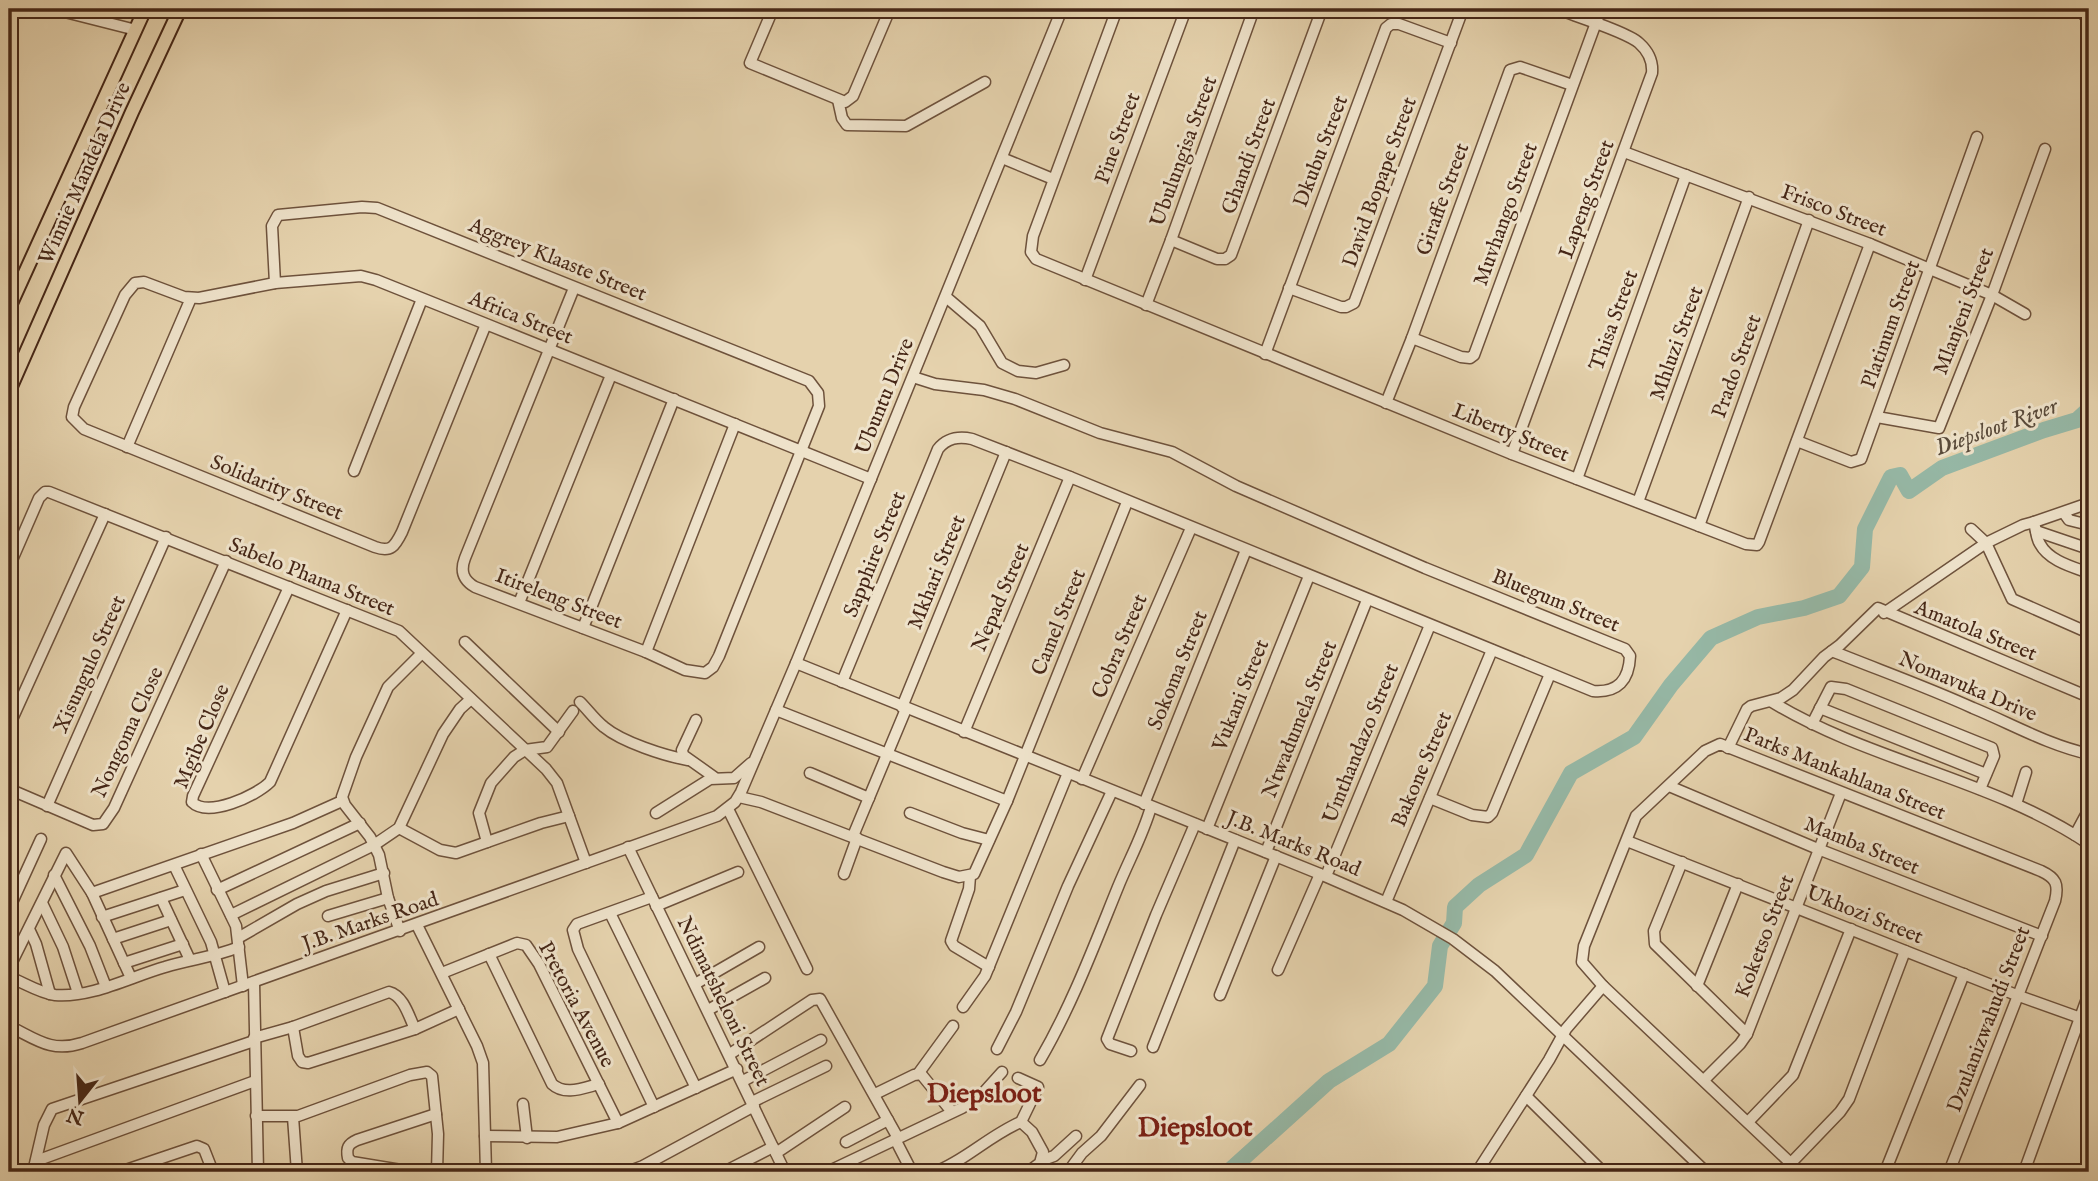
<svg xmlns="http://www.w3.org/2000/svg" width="2098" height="1181" font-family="'IM FELL English',serif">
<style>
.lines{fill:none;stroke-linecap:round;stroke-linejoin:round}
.river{stroke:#96b8a6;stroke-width:16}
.minor-casing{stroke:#6e523c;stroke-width:13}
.major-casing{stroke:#462717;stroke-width:16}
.minor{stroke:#eee2ca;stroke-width:10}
.major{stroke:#e5d2ad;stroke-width:12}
.labels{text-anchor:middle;stroke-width:6;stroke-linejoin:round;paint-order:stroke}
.street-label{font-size:21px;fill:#462717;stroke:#eee2ca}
.water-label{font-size:23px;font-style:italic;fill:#5a4b3b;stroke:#eee2ca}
.district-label{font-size:28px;font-weight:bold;fill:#7a1f14;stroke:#eee2ca}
</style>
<rect width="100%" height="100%" fill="#e5d2ad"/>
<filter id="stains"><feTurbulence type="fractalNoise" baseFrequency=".00286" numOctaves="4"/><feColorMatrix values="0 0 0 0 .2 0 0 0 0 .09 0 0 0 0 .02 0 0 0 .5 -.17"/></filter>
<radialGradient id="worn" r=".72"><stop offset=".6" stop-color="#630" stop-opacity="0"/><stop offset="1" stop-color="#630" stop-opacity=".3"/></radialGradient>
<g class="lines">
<polyline class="river" points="1228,1172 1329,1081 1389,1044 1435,986 1440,946 1454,923 1455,907 1479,885 1526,855 1571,773 1634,737 1671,685 1711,638 1758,617 1804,608 1839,596 1862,567 1865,529 1891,477 1900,475 1909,491 1942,468 2044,430 2077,420 2089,409"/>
<g class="minor-casing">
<g id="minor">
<polyline points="53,9 136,30"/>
<polyline points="773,9 750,63 845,102 853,96 890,9"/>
<polyline points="1117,9 1033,236 1031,252 1036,259 1512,454 1746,544 1757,545 1759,542 1870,244"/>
<polyline points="2078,9 2089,20"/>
<polyline points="838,100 842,118 847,125 906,126 985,82"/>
<polyline points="1624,152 1870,244 1992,295 2025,314"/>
<polyline points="1002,158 1053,179"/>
<polyline points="1171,240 1217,259 1225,259 1231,255 1322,9"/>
<polyline points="1085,280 1186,9"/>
<path d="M275 283 272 226 278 215 362 207 377 208 809 381 818 393 819 406 719 656 713 667 705 673 685 670 646 652 475 587C463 580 460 571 465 558L574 288"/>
<polyline points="1289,288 1341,307 1346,307 1354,303 1463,9"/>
<polyline points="946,297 980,326 1002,363 1018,371 1036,373 1064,365"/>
<polyline points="1146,305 1171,240 1254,9"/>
<path d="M486 324 402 532C395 546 391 553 375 547L84 429 72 417 74 407 125 295 135 283 144 282 184 297 199 298 275 283 361 276 376 280 486 324 871 479"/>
<polyline points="1412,338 1461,357 1470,358 1474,355 1601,9"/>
<polyline points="1265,354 1386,28 1391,24 1399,24 1451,43"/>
<polyline points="1386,403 1412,338 1510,70 1520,67 1572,85"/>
<polyline points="1877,417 1939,428 1992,295 2045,149"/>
<polyline points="1797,441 1851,462 1861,459 1977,137"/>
<polyline points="127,447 191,298"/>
<path d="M1512 454 1652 73C1653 61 1648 51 1639 43 1627 32 1575 16 1557 9"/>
<polyline points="354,471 422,299"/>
<polyline points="1577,479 1686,175"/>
<polyline points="1638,502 1749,197"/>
<path d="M2089 503 2034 522C2036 529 2036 538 2040 544 2049 561 2073 567 2089 573"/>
<polyline points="2064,513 2069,520 2089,525"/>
<polyline points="1699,526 1809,220"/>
<polyline points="1971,529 1986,543 2012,599 2089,633"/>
<polyline points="2036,531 2089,549"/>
<polyline points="9,567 39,498 45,492 49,492 399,631 546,769 557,783 586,863"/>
<path d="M289 587 193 796 192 802C208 818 256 796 270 782L347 610"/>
<polyline points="519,603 611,375"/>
<polyline points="1884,613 1986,543 2023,525 2034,522"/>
<polyline points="583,628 674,399"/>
<polyline points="465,642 559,732"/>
<path d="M1832 651C1879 670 1927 687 1973 708 2012 724 2048 745 2089 754"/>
<polyline points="646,652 735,424"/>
<polyline points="796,663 1320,874 1403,910 1453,939 1495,971 1706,1172"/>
<path d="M842 682 938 449C947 438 958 436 972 439L1070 477 1593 691C1618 693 1629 680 1630 656L1625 649 1610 643 1425 568 1236 486 1172 452 1100 433 1015 399 984 390 935 384 913 377"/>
<path d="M580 702C588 710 595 720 604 727 622 742 665 756 688 760"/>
<path d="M1772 702C1871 762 1992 779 2089 844"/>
<polyline points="902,707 1006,452"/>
<polyline points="1820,708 1986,774"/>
<polyline points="776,710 1007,801"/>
<polyline points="696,720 682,750 683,755 714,777"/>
<polyline points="1812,724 1831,687 1846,689 1992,748 1994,756 1980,789"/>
<polyline points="9,726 105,514"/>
<polyline points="964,732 1070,477"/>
<polyline points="1728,748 1747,709 1751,706 1781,698 1793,690 1824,657 1840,645 1878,608 2089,697"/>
<polyline points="810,773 869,798"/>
<polyline points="1082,779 1191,528"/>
<polyline points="1669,786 1818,849 2042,936"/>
<polyline points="9,789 93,825 103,824 114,808 226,561"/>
<polyline points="739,797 761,802 943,872 959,877 974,874 1007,801 1127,502"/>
<polyline points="1430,798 1472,815 1488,817 1492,813 1550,674"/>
<polyline points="1144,804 1246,550"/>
<polyline points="2016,804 2026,772"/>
<polyline points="47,806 166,537"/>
<polyline points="728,809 807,969"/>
<polyline points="656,813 710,779 734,778 751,763"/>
<polyline points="910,813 962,833 989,840"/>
<polyline points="399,828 440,850 456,853 541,823 569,816"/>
<polyline points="1207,829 1309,576"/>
<polyline points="2075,835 2089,809"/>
<polyline points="853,836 906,709"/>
<polyline points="1627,841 2019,996 2089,1021"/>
<polyline points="487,842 479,813 491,783 514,757 525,750 547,747 573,711"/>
<polyline points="628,847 785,1172"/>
<polyline points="1266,852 1367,600"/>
<polyline points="201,854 236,926 243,986"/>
<polyline points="1682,862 1654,931 1655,944 1747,1034"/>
<polyline points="174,865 211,942 225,992"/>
<polyline points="844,874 857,838"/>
<polyline points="54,875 90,946 106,987"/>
<polyline points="970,876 969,889 951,941 954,946 989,967"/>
<polyline points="1326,876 1430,625"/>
<polyline points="217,890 360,823"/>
<polyline points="92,893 293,823 342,801"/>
<polyline points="652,897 577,924 573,930 578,949 654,1107"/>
<polyline points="161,898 190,960"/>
<polyline points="1386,902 1492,650"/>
<polyline points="42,903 63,947 78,993"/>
<polyline points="656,906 738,872"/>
<polyline points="9,909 41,839"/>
<polyline points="610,913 696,1088"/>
<polyline points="231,915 374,845 399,828 443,734 460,709 471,699"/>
<polyline points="328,916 388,898"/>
<polyline points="102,917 185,890"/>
<polyline points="417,925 477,1046 483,1063 486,1172"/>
<polyline points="29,929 36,944 50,994"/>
<polyline points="400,931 388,898 379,855 370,837 345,805 342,797 356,757 388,687 421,654"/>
<polyline points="238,938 297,904 326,891 384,873"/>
<polyline points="113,939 171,920"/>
<path d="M489 954 552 1084C565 1096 583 1088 599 1084"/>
<polyline points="124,963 183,944"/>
<polyline points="9,968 66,853 92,893 131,978"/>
<polyline points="1278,970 1320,874"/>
<polyline points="442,973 517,943 526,945 539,964 618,1123"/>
<path d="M9 977C23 982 39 993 55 995 92 998 130 977 165 967 190 959 215 957 239 947"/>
<polyline points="254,982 258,1172"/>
<polyline points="695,984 759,947"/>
<polyline points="1697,986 1738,884"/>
<polyline points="1220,995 1276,856"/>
<polyline points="963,1007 985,976 1068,773"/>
<polyline points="708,1010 765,978"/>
<path d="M9 1026C36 1039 51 1053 82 1043L717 816 735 802 741 792 796 663 1062 9"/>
<polyline points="293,1027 298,1056 302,1062 308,1063 415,1029 459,1009"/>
<path d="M254 1038 293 1027 389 992C404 996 409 1017 415 1029"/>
<polyline points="1153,1047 1235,840"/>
<polyline points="997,1049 1016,1012 1068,886 1112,791"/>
<polyline points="1131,1051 1110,1044 1107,1039 1156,915 1195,824"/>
<polyline points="730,1054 812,1000 820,999 898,1138"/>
<path d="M1040 1060C1072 1005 1094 946 1118 887 1129 860 1143 835 1151 807"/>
<polyline points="9,1073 12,1077 9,1094"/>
<polyline points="918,1074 953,1026"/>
<polyline points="1018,1078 1038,1087 1021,1122"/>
<polyline points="1704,1080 1740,1044 1747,1034 1841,793"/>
<polyline points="743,1081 821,1040"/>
<polyline points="875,1094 914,1075 921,1074 952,1112"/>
<polyline points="1526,1096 1603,1172"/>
<polyline points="752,1102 826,1066"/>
<polyline points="523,1104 527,1138"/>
<polyline points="256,1116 298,1116 410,1075 427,1072 432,1076 438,1134 437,1172"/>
<polyline points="293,1117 297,1172"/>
<polyline points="1748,1122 1793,1075 1851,929"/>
<polyline points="485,1136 557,1137 618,1123 737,1069"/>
<polyline points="895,1139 912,1172"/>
<polyline points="846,1142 888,1120"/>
<polyline points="776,1153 845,1107"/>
<polyline points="1043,1160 1054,1156 1076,1136"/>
<polyline points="36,1161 255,1081"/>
<polyline points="1791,1163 1840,1112 1849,1099 1905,951"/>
<polyline points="33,1172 44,1125 52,1109 254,1041"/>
<polyline points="120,1172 197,1146 204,1149 213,1172"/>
<path d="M413 1172 352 1162 348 1158C346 1148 348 1144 357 1140L436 1114"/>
<polyline points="627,1172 643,1166 754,1106"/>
<polyline points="724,1172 773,1147"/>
<polyline points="827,1172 962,1108 984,1092 1002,1072"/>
<path d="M935 1172C965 1161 990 1135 1021 1122L1032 1132 1043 1152 1040 1163 1028 1172"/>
<polyline points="1068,1172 1082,1153 1101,1136 1140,1085"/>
<polyline points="1477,1172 1549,1060 1566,1029 1603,986"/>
<path d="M1800 1172 1603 986 1582 962 1584 946 1636 816 1705 751 1720 744 2041 871C2056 878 2059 884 2055 901L1949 1172"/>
<polyline points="1885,1172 1964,974"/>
<polyline points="2024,1172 2089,993"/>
</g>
</g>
<g class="major-casing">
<g id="major">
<polyline points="9,308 145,9"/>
<polyline points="9,391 132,112 180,9"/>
</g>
</g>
<use href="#minor" class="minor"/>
<use href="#major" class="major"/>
</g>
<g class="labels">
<g class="street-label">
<text transform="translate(1117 138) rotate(-70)" y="7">Pine Street</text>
<text transform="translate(1183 151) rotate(-70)" y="7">Ubulungisa Street</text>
<text transform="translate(1320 151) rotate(-69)" y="7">Dkubu Street</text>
<text transform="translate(1248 156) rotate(-70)" y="7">Ghandi Street</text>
<text transform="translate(84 173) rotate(-66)" y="7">Winnie Mandela Drive</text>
<text transform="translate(1379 182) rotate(-70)" y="7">David Bopape Street</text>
<text transform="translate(1442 199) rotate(-70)" y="7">Giraffe Street</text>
<text transform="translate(1586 199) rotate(-70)" y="7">Lapeng Street</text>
<text transform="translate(1834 210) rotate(21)" y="7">Frisco Street</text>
<text transform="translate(1505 214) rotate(-70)" y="7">Muvhango Street</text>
<text transform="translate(558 259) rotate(22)" y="7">Aggrey Klaaste Street</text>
<text transform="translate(1963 311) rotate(-69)" y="7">Mlanjeni Street</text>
<text transform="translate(521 317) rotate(22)" y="7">Africa Street</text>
<text transform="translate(1613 320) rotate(-70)" y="7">Thisa Street</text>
<text transform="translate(1890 324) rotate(-70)" y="7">Platinum Street</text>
<text transform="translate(1676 343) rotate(-70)" y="7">Mhluzi Street</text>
<text transform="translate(1736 366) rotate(-70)" y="7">Prado Street</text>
<text transform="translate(884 396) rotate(-68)" y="7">Ubuntu Drive</text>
<text transform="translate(1511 432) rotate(22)" y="7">Liberty Street</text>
<text transform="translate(277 487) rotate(22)" y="7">Solidarity Street</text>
<text transform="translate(874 554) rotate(-68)" y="7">Sapphire Street</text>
<text transform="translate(936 572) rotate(-68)" y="7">Mkhari Street</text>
<text transform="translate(312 576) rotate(22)" y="7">Sabelo Phama Street</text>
<text transform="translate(1000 597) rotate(-67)" y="7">Nepad Street</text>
<text transform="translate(559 598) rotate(21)" y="7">Itireleng Street</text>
<text transform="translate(1556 600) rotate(22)" y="7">Bluegum Street</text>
<text transform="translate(1058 622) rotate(-68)" y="7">Camel Street</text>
<text transform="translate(1976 630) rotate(22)" y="7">Amatola Street</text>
<text transform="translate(1119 646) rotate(-67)" y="7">Cobra Street</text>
<text transform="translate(89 664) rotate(-66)" y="7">Xisungulo Street</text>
<text transform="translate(1177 670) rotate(-68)" y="7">Sokoma Street</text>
<text transform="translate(1968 686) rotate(23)" y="7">Nomavuka Drive</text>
<text transform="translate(1240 695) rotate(-68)" y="7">Vukani Street</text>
<text transform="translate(1299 719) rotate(-68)" y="7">Ntwadumela Street</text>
<text transform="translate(127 732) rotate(-65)" y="7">Nongoma Close</text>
<text transform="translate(201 736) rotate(-67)" y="7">Mgibe Close</text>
<text transform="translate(1360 743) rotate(-68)" y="7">Umthandazo Street</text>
<text transform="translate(1421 769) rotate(-67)" y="7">Bakone Street</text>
<text transform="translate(1845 773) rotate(22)" y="7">Parks Mankahlana Street</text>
<text transform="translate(1294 843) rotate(22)" y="7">J.B. Marks Road</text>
<text transform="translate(1862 845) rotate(22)" y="7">Mamba Street</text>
<text transform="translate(1865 914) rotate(22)" y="7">Ukhozi Street</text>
<text transform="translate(370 921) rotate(-19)" y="7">J.B. Marks Road</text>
<text transform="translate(1764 936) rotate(-69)" y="7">Koketso Street</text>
<text transform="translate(724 1001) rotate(64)" y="7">Ndimatsheloni Street</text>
<text transform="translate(577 1004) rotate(62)" y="7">Pretoria Avenue</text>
<text transform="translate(1988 1019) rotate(-69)" y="7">Dzulanizwahudi Street</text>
</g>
<g class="water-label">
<text transform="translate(1996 426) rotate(-20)" y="8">Diepsloot River</text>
</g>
<g class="district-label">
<text x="984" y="1102">Diepsloot</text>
<text x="1195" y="1136">Diepsloot</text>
</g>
</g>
<rect width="2098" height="1181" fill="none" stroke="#e5d2ad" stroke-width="35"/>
<rect x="10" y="10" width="2077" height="1160" fill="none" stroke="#462717" stroke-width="3.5"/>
<rect x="18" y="18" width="2063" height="1146" fill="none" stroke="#462717" stroke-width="2"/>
<g transform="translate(80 1101) rotate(197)" stroke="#eee2ca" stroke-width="5" paint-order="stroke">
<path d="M0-5L12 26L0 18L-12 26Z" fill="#462717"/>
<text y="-10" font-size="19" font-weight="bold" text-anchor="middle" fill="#462717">N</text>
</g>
<rect width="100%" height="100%" filter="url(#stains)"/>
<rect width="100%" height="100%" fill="url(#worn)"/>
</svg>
